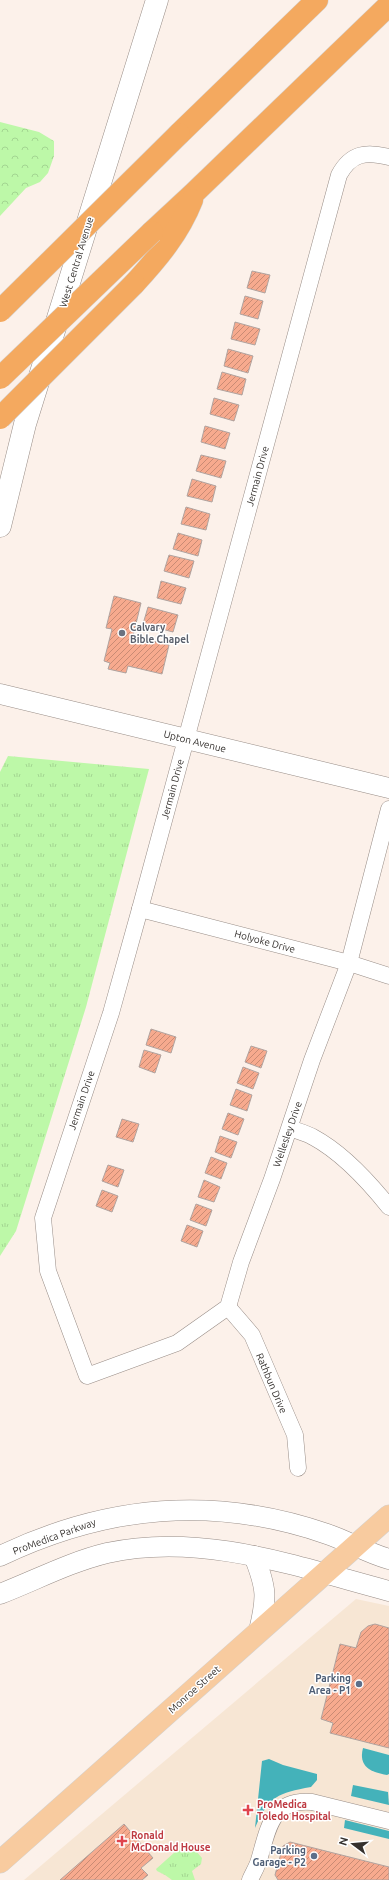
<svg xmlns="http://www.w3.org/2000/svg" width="389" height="1880" font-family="Ubuntu,sans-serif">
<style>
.medical{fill:#f7e6d4}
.forest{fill:url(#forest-crowns)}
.park{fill:url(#park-tufts)}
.water{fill:#44b2ba}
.building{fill:url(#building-hatch);stroke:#b0a39f}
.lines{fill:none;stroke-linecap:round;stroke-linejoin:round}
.minor-casing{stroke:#988d87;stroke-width:17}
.tertiary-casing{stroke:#988d87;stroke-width:21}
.secondary-casing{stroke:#988d87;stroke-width:23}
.primary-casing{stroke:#d3d2d1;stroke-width:23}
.motorway-casing{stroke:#d3d2d1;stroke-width:23}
.minor{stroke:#fff;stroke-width:16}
.tertiary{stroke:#fff;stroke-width:20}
.secondary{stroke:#fff;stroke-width:22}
.primary{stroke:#f8cb9f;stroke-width:22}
.motorway{stroke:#f4a95f;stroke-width:22}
.motorway-bridge-casing{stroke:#d3d2d1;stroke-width:23;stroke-linecap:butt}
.motorway-bridge{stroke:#f4a95f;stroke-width:22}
.worship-dot{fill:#6b7280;stroke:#fff;stroke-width:1.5}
.service-dot{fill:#5c6f8a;stroke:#fff;stroke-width:1.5}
.health-dot{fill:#e0444e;stroke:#fff;stroke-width:1.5}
.labels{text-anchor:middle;stroke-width:3;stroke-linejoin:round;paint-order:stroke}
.street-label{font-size:10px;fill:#35312e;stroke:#fff}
.worship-label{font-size:10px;font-weight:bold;fill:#5b616d;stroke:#fff;text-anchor:start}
.service-label{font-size:10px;font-weight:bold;fill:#4e5e75;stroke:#fff;text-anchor:end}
.health-label{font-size:10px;font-weight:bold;fill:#be3a42;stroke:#fff;text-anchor:start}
</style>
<defs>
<pattern id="forest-crowns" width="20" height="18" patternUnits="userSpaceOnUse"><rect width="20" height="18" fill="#bdf8a8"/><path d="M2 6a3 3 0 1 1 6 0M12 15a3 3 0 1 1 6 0" fill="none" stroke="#a3d591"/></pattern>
<pattern id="park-tufts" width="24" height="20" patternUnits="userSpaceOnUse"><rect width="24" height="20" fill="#bdf8a8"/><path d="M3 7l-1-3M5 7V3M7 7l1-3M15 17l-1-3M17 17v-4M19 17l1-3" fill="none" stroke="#a3d591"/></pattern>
<pattern id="building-hatch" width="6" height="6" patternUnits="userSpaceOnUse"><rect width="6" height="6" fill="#f7aa8e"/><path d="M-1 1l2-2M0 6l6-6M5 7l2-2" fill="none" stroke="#c98b74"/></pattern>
</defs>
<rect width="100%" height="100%" fill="#fcf1ea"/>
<polygon class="medical" points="356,1599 389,1606 389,1880 24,1880"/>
<polygon class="forest" points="0,122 39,132 54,141 54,156 48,173 40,182 26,188 0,216"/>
<g class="park">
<polygon points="8,756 149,769 86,1007 16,1231 0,1256 0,772"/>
<polygon points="182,1849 196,1851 202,1858 201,1864 192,1871 195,1880 172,1880 165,1875 157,1871 156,1869 175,1852"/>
</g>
<g class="water">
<path d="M363 1748 389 1755V1774L387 1775C371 1772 358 1767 363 1748Z"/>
<path d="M269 1759 283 1765 317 1774V1780L311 1787C278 1793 269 1796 255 1828L262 1761Z"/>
<polygon points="353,1785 388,1792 389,1805 351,1796"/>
<polygon points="345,1820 389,1831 389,1839 344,1828"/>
</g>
<g class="building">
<polygon points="252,271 270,275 265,293 247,288"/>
<polygon points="245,296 263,301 258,319 240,314"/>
<polygon points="235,322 260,329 255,345 231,339"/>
<polygon points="228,349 253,356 248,373 224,366"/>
<polygon points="222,372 246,379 242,395 217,389"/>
<polygon points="214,398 239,405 234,421 210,414"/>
<polygon points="205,426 230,433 225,449 201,442"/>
<polygon points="201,455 226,461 221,478 196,471"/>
<polygon points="192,479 216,486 212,502 187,496"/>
<polygon points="186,507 210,514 206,530 181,524"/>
<polygon points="178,533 202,540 198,556 173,549"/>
<polygon points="169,555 194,561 189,578 164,571"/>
<polygon points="161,581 186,588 181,604 157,598"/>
<polygon points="114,596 141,603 133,636 169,645 162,674 128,666 126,673 108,669 110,663 104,661 112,629 106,628"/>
<polygon points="148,607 178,615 173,632 143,624"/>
<polygon points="151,1029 176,1037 171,1053 146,1045"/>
<polygon points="251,1046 267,1051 261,1068 245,1062"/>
<polygon points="144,1050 161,1055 155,1073 139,1067"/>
<polygon points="243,1067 259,1073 253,1089 237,1083"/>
<polygon points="236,1089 252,1095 247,1111 230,1105"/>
<polygon points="228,1113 244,1119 238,1135 222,1129"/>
<polygon points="122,1119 139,1124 133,1142 116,1137"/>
<polygon points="220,1136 237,1142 231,1158 215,1152"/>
<polygon points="211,1157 227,1163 221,1179 205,1173"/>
<polygon points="108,1165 124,1170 118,1187 102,1181"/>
<polygon points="204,1180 220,1187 214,1202 198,1197"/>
<polygon points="102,1190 118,1196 112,1212 96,1206"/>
<polygon points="196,1204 212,1210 206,1226 190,1220"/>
<polygon points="187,1225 203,1231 197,1247 181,1241"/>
<polygon points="375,1624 389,1628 389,1748 330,1733 333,1723 321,1719 340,1644 356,1648 361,1632 368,1626"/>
<polygon points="124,1824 153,1858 141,1868 148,1875 142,1880 60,1880"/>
<polygon points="290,1842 389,1867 389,1880 278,1880 275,1875 283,1846"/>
</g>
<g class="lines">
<g class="minor-casing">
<g id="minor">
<path d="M389 157C366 151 351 153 339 175L140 909 111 1013 43 1218 48 1271 87 1376 177 1343 228 1307 241 1262 272 1179 312 1060 349 963 389 809"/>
<polyline points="140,909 349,963 389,976"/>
<path d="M290 1128C297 1131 306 1133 313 1137 341 1152 369 1182 389 1207"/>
<polyline points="228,1307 252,1335 295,1435 298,1468"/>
<path d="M250 1880C253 1873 257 1867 259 1860 268 1830 271 1798 312 1802L389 1821"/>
</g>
</g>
<g class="tertiary-casing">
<g id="tertiary">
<polyline points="0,694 389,788"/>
<path d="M0 1556C107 1505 214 1495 327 1534 348 1541 367 1553 389 1559"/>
<path d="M254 1556C267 1589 267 1597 259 1631"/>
<path d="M0 1594C36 1580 70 1562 107 1553 202 1532 298 1567 389 1591"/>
</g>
</g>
<g class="secondary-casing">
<polyline id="secondary" points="0,526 25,424 157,0"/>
</g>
<g class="primary-casing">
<polyline id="primary" points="0,1862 389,1516"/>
</g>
<g class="motorway-casing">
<g id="motorway">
<polyline points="179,134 317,0"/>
<polyline points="152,232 194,193 389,5"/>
<path d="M134 284C158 258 179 233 192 200"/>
</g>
</g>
<use href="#minor" class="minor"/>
<use href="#tertiary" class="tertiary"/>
<use href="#secondary" class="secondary"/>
<use href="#primary" class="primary"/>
<use href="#motorway" class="motorway"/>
<g class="motorway-bridge-casing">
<g id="motorway-bridge">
<polyline points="0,311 179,134"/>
<polyline points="0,378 152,232"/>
<polyline points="0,418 134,284"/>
</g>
</g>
<use href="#motorway-bridge" class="motorway-bridge"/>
</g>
<circle class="worship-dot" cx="122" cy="633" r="4"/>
<g class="service-dot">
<circle cx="359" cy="1684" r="4"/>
<circle cx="314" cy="1856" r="4"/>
</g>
<g class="health-dot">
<path d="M246 1804h4v4h4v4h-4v4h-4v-4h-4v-4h4z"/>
<path d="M120 1835h4v4h4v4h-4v4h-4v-4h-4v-4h4z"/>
</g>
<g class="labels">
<g class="street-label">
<text transform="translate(76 262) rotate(-73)" y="4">West Central Avenue</text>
<text transform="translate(257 476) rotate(-75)" y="4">Jermain Drive</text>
<text transform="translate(195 741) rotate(14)" y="4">Upton Avenue</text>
<text transform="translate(172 789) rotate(-75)" y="4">Jermain Drive</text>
<text transform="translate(265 941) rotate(15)" y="4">Holyoke Drive</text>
<text transform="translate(81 1100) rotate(-71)" y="4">Jermain Drive</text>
<text transform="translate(287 1134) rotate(-71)" y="4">Wellesley Drive</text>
<text transform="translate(272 1383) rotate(67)" y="4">Rathbun Drive</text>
<text transform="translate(54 1536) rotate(-20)" y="4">ProMedica Parkway</text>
<text transform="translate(194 1689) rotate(-42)" y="4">Monroe Street</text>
</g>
<g class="worship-label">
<text x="130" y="631">Calvary<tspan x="130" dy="12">Bible Chapel</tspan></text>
</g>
<g class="service-label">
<text x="351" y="1682">Parking<tspan x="351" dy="12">Area - P1</tspan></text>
<text x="306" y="1854">Parking<tspan x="306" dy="12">Garage - P2</tspan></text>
</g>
<g class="health-label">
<text x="257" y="1808">ProMedica<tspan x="257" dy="12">Toledo Hospital</tspan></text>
<text x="131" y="1839">Ronald<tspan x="131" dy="12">McDonald House</tspan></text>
</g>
</g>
<g transform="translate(353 1844) rotate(286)" stroke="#ffffff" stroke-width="3" paint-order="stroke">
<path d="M0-3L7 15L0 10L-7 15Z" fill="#35312e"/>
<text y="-6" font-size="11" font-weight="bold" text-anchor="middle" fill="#35312e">N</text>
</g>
</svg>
